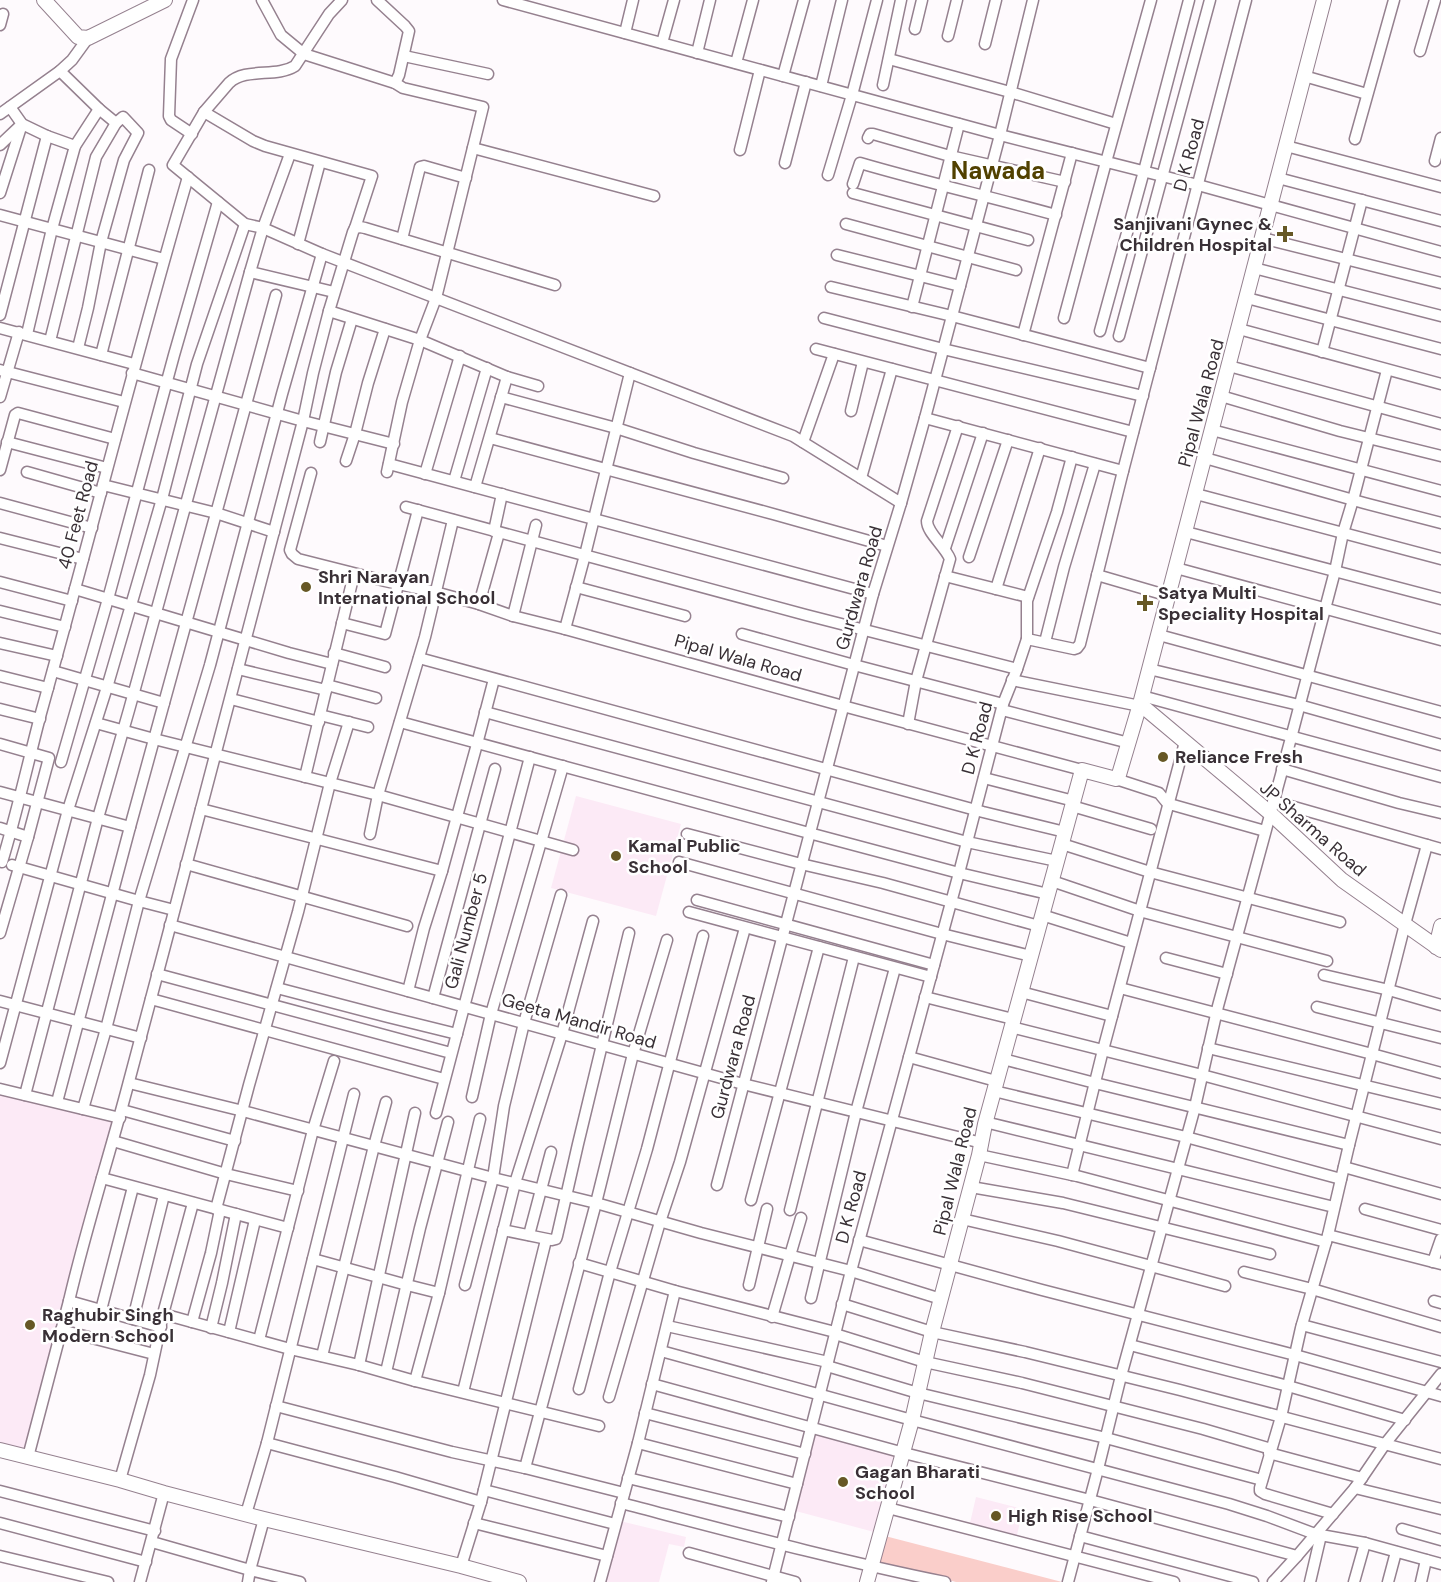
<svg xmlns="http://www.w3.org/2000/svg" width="1441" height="1582" font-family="'DM Sans',sans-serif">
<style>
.built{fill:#fceaf6}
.green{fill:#faceca}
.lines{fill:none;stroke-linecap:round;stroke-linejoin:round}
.minor-casing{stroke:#95818f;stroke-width:13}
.tertiary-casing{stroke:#95818f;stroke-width:16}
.minor{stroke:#fff;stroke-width:10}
.tertiary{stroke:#fff;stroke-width:14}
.poi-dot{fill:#665825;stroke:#fff;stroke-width:2}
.labels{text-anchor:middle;stroke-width:5;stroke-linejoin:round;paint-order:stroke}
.street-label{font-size:18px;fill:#393036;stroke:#fff}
.poi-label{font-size:18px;font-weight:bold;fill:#393036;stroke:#fff;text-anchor:start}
.district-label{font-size:24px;font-weight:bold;fill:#514100;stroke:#fff}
</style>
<rect width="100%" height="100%" fill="#fefafd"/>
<g class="built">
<polygon points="576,796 681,824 656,916 551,888"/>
<polygon points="0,1094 115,1123 28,1452 0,1445"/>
<polygon points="811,1432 894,1454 874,1532 792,1510"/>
<polygon points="976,1497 1023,1509 1017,1535 970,1523"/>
<polygon points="616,1520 686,1537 684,1547 669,1544 659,1582 601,1582"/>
</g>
<polygon class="green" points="885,1536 1062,1582 956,1582 879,1562"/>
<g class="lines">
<g class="minor-casing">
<g id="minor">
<polyline points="262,0 281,35 304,54 395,83 403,88 483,107 436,298 420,340 402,402 387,472"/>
<path d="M342 0 329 14 295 66C276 78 246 67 229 83L204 112 173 165 245 224 263 228 322 254 793 436 901 503"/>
<polyline points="377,0 405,26 409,31 399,75 395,83"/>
<polyline points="503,0 1000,135 1198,185 1441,252"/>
<polyline points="0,25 3,14"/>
<polyline points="915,29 922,0"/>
<polyline points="625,33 633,0"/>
<polyline points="948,36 957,0"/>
<polyline points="662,43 674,0"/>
<polyline points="985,44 996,0"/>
<polyline points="1420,51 1435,0"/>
<polyline points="697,53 710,0"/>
<polyline points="404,56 488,74"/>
<polyline points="889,59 1010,92 1116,124"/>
<polyline points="736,63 753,0"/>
<polyline points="60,71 99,109 116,123 123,117 138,133 124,160 101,242 88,308 78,348"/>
<polyline points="783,76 804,0"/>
<polyline points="1304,76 1367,94"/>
<polyline points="883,85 901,0"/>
<polyline points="821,86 842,0"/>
<polyline points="10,107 22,124 47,136 75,146"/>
<polyline points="204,112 253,141 265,146 372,176 355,228"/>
<polyline points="0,114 60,71 72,60 88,38"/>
<polyline points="192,134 171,120 169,116 171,59 193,0"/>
<polyline points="868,138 870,134 873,134 950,156 1065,182"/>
<polyline points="1355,139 1394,0"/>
<polyline points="0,145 21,125"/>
<polyline points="1286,146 1441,187"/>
<polyline points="473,148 654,196"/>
<polyline points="740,150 760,70"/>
<polyline points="1435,161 1441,138"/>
<polyline points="785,163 806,82"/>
<polyline points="828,175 852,95 877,0"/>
<polyline points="1278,178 1441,221"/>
<path d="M853 184 860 163C925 182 991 197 1056 215"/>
<polyline points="0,193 22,124"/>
<polyline points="853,193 1028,240"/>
<polyline points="0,215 164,259"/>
<polyline points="846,224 1016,270"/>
<polyline points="1262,238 1441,283"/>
<polyline points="402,239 420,167 424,166 466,178"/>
<polyline points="298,244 320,162"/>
<polyline points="837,255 960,286"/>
<polyline points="1254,268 1441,316"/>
<polyline points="250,272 334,292"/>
<polyline points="831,287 952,316 1150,368"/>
<polyline points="1247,298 1441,349"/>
<polyline points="912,307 959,124"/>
<polyline points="329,311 420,340 507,377 538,386"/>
<polyline points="0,315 47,136"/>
<polyline points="824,318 943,349 1143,396"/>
<polyline points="1064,318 1106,162 1151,0"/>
<polyline points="0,328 134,364"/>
<polyline points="1239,329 1441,384"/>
<polyline points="1100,331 1144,171 1189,0"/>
<polyline points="27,334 52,229 75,146 99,109"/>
<polyline points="1023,335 1072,153"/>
<polyline points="1119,336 1210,0"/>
<polyline points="50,341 96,157 116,123"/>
<polyline points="816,349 1133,432"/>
<polyline points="1322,352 1362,200"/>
<polyline points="101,355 149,170"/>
<polyline points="1229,366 1441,424"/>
<polyline points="0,370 124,402"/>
<polyline points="132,373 303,421 394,444"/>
<polyline points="1221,396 1340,431 1441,456"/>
<polyline points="0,397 19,332"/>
<polyline points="501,397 616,428 694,453 783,478"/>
<polyline points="851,411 863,362"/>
<polyline points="925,418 1123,471"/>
<polyline points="1212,430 1441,491"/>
<polyline points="490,438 773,514 887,546"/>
<polyline points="7,442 107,468"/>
<polyline points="320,442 336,372 352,319"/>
<polyline points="803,442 834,354"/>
<polyline points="1205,458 1364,503 1441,523"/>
<polyline points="346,461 355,434 368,383 385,329"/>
<polyline points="389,464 873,594"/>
<polyline points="0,470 15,415 18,413 115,439"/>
<polyline points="27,472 101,493"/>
<polyline points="311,473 290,550 292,554 298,559 385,581 435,592 479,604 513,616 565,629 843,706 1082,770"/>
<polyline points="425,474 460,356"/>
<polyline points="861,478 892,369"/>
<polyline points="454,481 487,368"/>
<polyline points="103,485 216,513 274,532"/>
<polyline points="475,487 507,377"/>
<polyline points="1196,494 1441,559"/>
<polyline points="0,503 92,528"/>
<polyline points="406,507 806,615 1017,669"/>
<polyline points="494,531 502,494"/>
<polyline points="1186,532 1441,599"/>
<polyline points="0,538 83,559"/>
<polyline points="945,548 983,433"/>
<polyline points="969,557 1008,440"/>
<polyline points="1176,568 1441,640"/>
<polyline points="1097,575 1169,596"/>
<polyline points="945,576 1028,597"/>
<polyline points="0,582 72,601"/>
<polyline points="576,587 685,616"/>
<polyline points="75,589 289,653 332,664"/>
<polyline points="996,589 1040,448"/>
<polyline points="479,604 499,533"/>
<polyline points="0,611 65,627"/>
<polyline points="513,616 536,525"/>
<polyline points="342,623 385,634 418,510"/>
<polyline points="565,629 585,555 630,373"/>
<polyline points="742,634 854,665 1003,704"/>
<polyline points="1159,635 1441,712"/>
<polyline points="1027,639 1027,601 1057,512 1072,457"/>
<polyline points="1045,642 1064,567 1095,464"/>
<polyline points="0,643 57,656"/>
<polyline points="334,653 385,667"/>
<polyline points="419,658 983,812 1065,832"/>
<polyline points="238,669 326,690"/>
<polyline points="1149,669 1299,705 1441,745"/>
<polyline points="53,671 164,703"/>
<polyline points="0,676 48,688"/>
<polyline points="1012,680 1140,706"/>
<polyline points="327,685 376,698"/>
<polyline points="1142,696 1441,777"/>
<polyline points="231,699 319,722"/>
<polyline points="0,709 40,719"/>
<polyline points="1002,710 1129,743"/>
<polyline points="485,712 967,842 1057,861"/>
<polyline points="320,715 368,727"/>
<polyline points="400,722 809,833 959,873 1048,894"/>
<polyline points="96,723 154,739 378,795 573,850"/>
<path d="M908 724 916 681 950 559C945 546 927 533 927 521L958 426"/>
<polyline points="0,744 49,758 28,837 0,933"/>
<polyline points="61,762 108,599 174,355 218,202"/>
<polyline points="1282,769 1399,803 1441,813"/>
<polyline points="305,777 354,574"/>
<polyline points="984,778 1074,801"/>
<polyline points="1116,779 1159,793 1168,804 1173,805 1265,831"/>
<polyline points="0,792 130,827 57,1102"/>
<polyline points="1273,801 1441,849"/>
<polyline points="1072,806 1151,829"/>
<polyline points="201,809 442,871"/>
<polyline points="130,827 276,295"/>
<polyline points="0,828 28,837"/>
<polyline points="370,834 378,795 425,637 453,520"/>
<polyline points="687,834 801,864 883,883 1039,926"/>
<polyline points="1062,844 1150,872 1340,922"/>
<path d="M2 862C17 813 28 762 41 713 91 534 136 355 188 177"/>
<polyline points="679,862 942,934 1031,956"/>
<polyline points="186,864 407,926"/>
<polyline points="12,865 139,901 174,910"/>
<polyline points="1052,881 1143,912 1327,961"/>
<polyline points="697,900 934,965"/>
<polyline points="689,912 931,977"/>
<polyline points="1042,915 1131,943"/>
<polyline points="170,925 743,1084 982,1143"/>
<polyline points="1166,958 1227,974"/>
<polyline points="157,974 451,1053"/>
<polyline points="1324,975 1389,990 1441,1005"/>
<polyline points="277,988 388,1017 457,1034"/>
<polyline points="1120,988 1372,1054 1441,1073"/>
<polyline points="408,991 424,928 442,871 477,744 494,679"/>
<polyline points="1021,992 1112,1016"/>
<polyline points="925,997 1013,1019"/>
<polyline points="433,998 495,769"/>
<polyline points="151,999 444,1079"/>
<polyline points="0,1001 141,1038"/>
<polyline points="1317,1007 1441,1038"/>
<polyline points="1011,1027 1202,1075 1441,1139"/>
<polyline points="1208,1048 1441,1104"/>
<polyline points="909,1057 996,1081"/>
<polyline points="1003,1059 1095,1083 1349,1145"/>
<polyline points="0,1063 68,810 108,684 162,499 197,364 245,224"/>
<polyline points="129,1083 243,1111 493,1178 596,1203 701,1233 851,1271 941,1299"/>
<polyline points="0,1089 120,1118"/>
<polyline points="994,1091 1186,1137 1341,1179"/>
<polyline points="25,1095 98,818 129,710 250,272 263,228 290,154"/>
<polyline points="472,1097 491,1014 563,766"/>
<polyline points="83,1109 106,1029 139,901 210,665 282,394 322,254"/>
<polyline points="122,1110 235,1141"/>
<polyline points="436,1113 530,757"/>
<polyline points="985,1122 1334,1207"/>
<polyline points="113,1141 226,1174 298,1191"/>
<polyline points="979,1155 1077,1176 1326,1242"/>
<polyline points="1344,1167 1441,1194"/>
<polyline points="1072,1175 1103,1050 1185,742"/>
<polyline points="102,1178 288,1228"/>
<polyline points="717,1185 873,594 901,503 925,418 1000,135 1033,0"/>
<polyline points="971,1187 1063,1203 1270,1254"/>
<polyline points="751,1200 819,947"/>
<polyline points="216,1209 249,1085 298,912 330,783 349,722"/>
<polyline points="1365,1209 1441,1230"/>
<polyline points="790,1210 854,957"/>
<polyline points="962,1219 1058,1241 1225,1286"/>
<polyline points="503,1230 552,1240 556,1239 557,1236 578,1144 629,933"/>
<polyline points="529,1235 551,1152"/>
<polyline points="1328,1235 1441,1264"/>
<polyline points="859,1240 1042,1290 1295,1355 1441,1396"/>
<polyline points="313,1259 407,1285 439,1293"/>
<polyline points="1433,1262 1441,1239"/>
<polyline points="579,1263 675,1291 835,1332"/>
<polyline points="1244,1272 1312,1289 1441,1327"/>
<polyline points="465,1285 493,1178 504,1106 524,1023 561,895"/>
<polyline points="749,1285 767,1209"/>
<polyline points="811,1298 856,1112 895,968"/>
<polyline points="1434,1301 1441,1303"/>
<polyline points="842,1304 932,1332 1025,1352 1180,1390 1441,1459"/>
<polyline points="101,1310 133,1187"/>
<polyline points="163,1314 290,1349 359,1365 415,1381 599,1426"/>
<polyline points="772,1317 801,1218"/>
<polyline points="133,1319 164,1195"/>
<polyline points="192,1322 211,1253 220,1210"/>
<polyline points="1302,1325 1441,1362"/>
<polyline points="667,1326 828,1362"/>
<path d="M161 1327 69 1301C86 1228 109 1157 128 1085 187 864 245 643 303 421L313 373 329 311 353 232 355 228 360 227 365 228 555 285"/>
<polyline points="211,1328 222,1283 236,1214"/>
<polyline points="61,1330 154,1354"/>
<polyline points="229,1332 255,1220"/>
<polyline points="835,1334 925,1362 1022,1383 1203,1429 1271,1449"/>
<polyline points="259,1340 313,1130 334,1061"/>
<polyline points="1130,1345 1288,1386 1405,1420"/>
<polyline points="661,1351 912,1420 1229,1504 1267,1516 1315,1534 1365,1543 1441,1564"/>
<polyline points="322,1356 374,1146 386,1102"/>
<polyline points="359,1365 415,1113"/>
<polyline points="827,1366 918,1393 1106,1438 1262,1480"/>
<polyline points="386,1372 420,1228 448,1122"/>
<polyline points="415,1381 439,1293 480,1119"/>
<polyline points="652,1384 904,1453 1090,1500 1297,1556 1355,1488 1385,1444 1441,1374"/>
<polyline points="579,1389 610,1272 647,1149 703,936"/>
<polyline points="463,1392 515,1183 562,1034 593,921"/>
<polyline points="609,1397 660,1222 680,1162 745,928"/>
<polyline points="276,1406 452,1452 525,1468 624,1493"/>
<polyline points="645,1413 805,1454"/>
<polyline points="267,1443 395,1477 481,1502 461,1566"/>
<polyline points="638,1443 797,1484"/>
<polyline points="1269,1453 1362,1478"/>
<polyline points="28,1457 69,1301"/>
<polyline points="525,1468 596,1203 633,1054 667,940"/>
<polyline points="628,1478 789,1517"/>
<polyline points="120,1480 150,1375 163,1314 193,1203"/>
<polyline points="1355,1488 1441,1509"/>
<polyline points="484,1490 615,1524"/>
<polyline points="0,1491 155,1531"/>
<polyline points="481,1502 546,1240"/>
<path d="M621 1503C729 1531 836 1560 945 1582"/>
<polyline points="888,1508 1174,1582"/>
<polyline points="246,1514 267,1443 354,1094"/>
<polyline points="1333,1514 1265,1494 1260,1491 1260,1488 1281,1417 1301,1328 1328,1235 1349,1145 1405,924 1427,845"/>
<polyline points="0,1523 146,1562"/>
<polyline points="474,1523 607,1556"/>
<polyline points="1402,1529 1441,1540"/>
<polyline points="1080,1536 1253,1582"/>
<polyline points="152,1542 250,1570 264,1519"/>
<polyline points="689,1553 795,1582"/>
<polyline points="0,1556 108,1582"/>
<polyline points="140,1582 164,1493"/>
<polyline points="248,1582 250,1570 300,1582"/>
<polyline points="600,1582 638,1443 675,1291"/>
<polyline points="772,1582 851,1271 959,873 992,746 1003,704 1017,669 1027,639 1074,649 1077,648 1080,644 1123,471 1246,0"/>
<polyline points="1068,1582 1098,1469 1121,1376 1195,1107 1218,1006 1291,738 1335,571 1343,533 1353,500 1387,370"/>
<polyline points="1273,1582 1297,1556"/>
<polyline points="1310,1582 1321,1535"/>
<polyline points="1354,1582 1365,1543"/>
<polyline points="1388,1582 1396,1552"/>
<polyline points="1421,1582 1426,1560"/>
</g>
</g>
<g class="tertiary-casing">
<g id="tertiary">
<polyline points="44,0 78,37 88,38 165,0"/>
<polyline points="1140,704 1270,813 1342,880 1441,950"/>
<polyline points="1436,947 1441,926"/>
<polyline points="0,1450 120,1480 164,1493 264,1519 461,1566 519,1582"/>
<polyline points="867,1582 912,1420 932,1332 979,1155 985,1124 1082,770 1116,779 1118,778 1140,704 1324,0"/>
</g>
</g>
<use href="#minor" class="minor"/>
<use href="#tertiary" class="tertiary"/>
</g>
<g class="poi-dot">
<path d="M1282 225h6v6h6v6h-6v6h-6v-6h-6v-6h6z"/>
<circle cx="306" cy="587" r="6"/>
<path d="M1142 594h6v6h6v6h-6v6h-6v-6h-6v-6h6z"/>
<circle cx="1163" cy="757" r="6"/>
<circle cx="616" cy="856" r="6"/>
<circle cx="30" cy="1325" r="6"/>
<circle cx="843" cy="1482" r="6"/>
<circle cx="996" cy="1516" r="6"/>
</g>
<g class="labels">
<g class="street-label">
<text transform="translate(1189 155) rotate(-75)" y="6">D K Road</text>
<text transform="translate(1201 403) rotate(-75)" y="6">Pipal Wala Road</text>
<text transform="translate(78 515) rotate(-75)" y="6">40 Feet Road</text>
<text transform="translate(859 588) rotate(-74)" y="6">Gurdwara Road</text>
<text transform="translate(738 658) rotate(16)" y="6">Pipal Wala Road</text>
<text transform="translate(977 738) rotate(-75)" y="6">D K Road</text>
<text transform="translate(1313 829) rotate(41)" y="6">JP Sharma Road</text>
<text transform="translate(466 931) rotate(-75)" y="6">Gali Number 5</text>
<text transform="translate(579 1021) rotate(16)" y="6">Geeta Mandir Road</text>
<text transform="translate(733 1057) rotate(-75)" y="6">Gurdwara Road</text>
<text transform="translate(955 1171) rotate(-76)" y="6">Pipal Wala Road</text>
<text transform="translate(851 1207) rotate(-75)" y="6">D K Road</text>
</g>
<g class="poi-label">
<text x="1272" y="230" text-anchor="end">Sanjivani Gynec &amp;<tspan x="1272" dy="21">Children Hospital</tspan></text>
<text x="318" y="583">Shri Narayan<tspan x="318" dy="21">International School</tspan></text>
<text x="1158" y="599">Satya Multi<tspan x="1158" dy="21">Speciality Hospital</tspan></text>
<text x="1175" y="763">Reliance Fresh</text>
<text x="628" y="852">Kamal Public<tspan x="628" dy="21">School</tspan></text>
<text x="42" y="1321">Raghubir Singh<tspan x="42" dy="21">Modern School</tspan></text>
<text x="855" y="1478">Gagan Bharati<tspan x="855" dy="21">School</tspan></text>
<text x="1008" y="1522">High Rise School</text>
</g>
<g class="district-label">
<text x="998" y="179">Nawada</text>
</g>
</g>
</svg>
